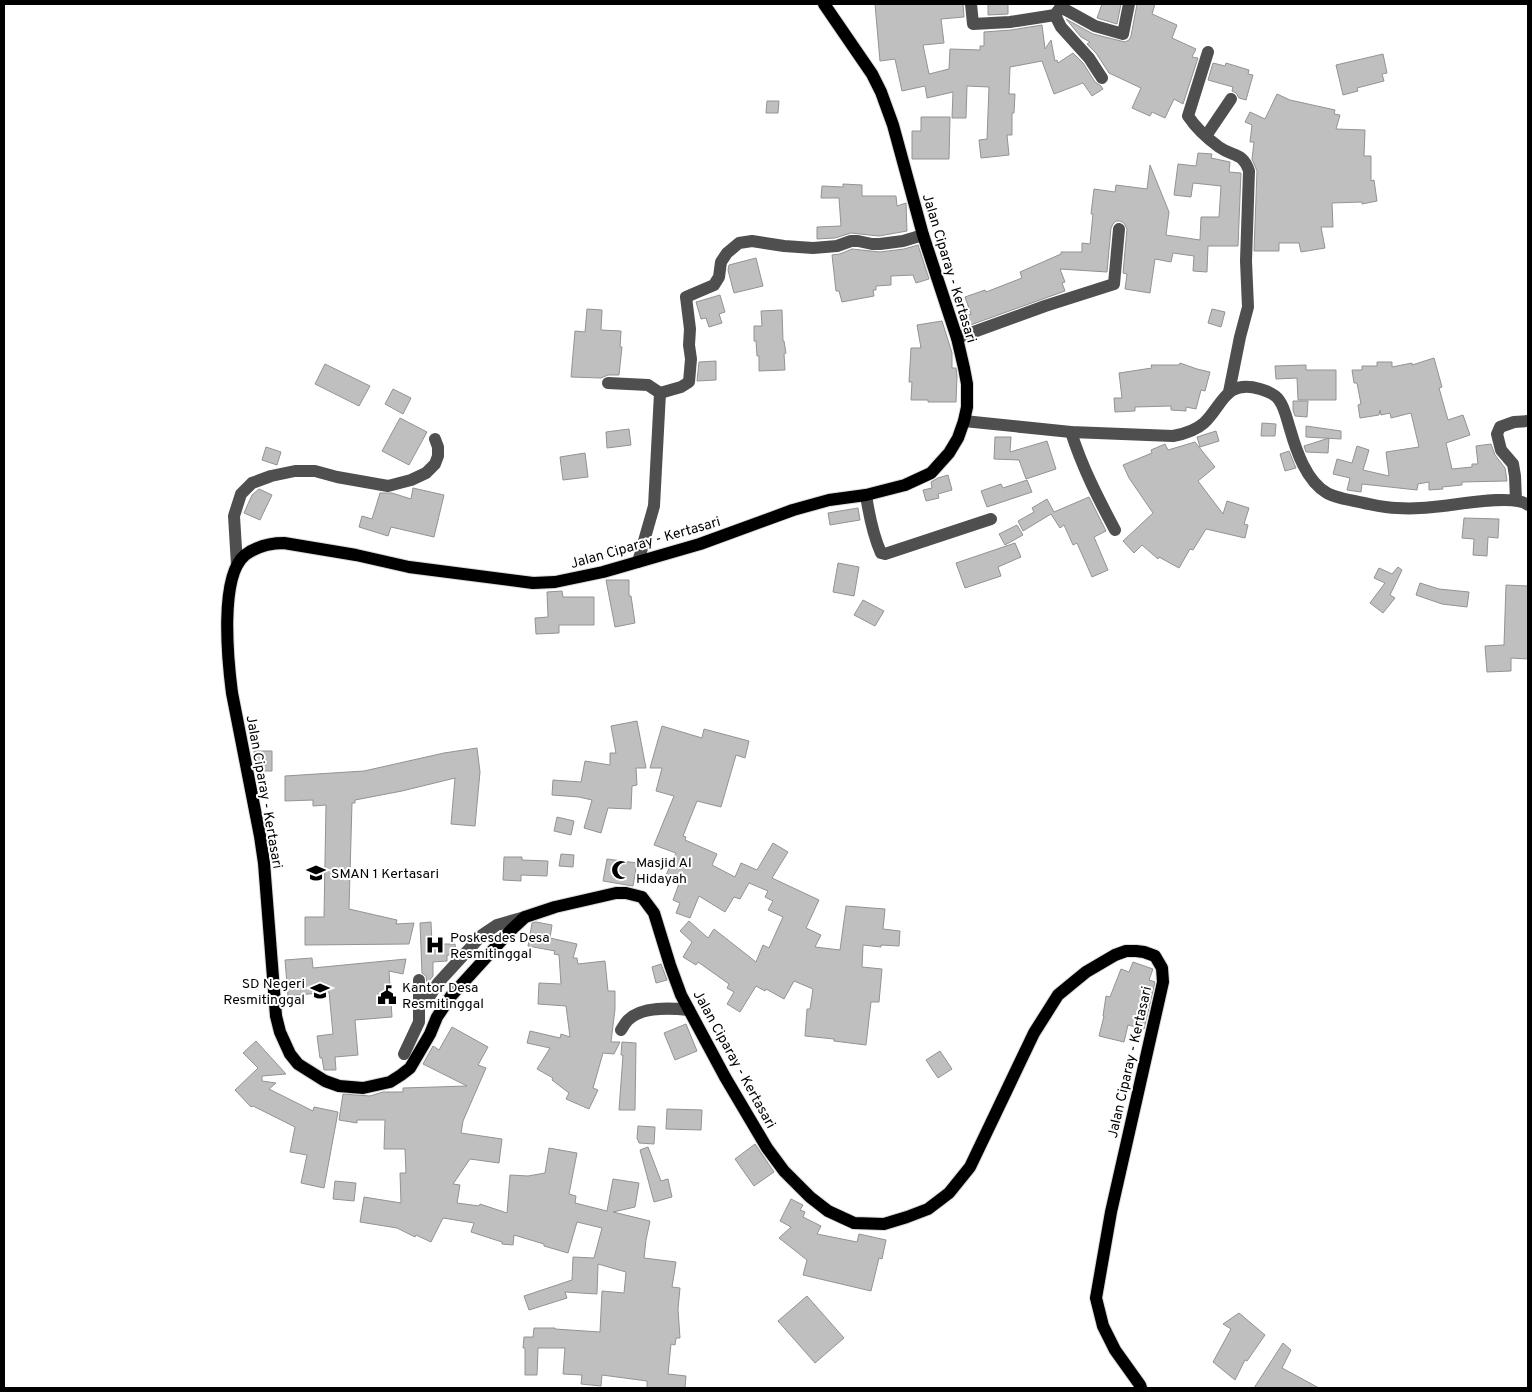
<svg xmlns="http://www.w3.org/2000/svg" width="1532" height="1392" font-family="Overpass,sans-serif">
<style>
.building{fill:#bfbfbf;stroke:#939393}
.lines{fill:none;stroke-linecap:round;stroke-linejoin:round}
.major-casing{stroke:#dbdbdb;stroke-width:14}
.minor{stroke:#4f4f4f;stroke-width:12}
.major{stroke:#000;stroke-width:12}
.labels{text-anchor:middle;stroke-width:4;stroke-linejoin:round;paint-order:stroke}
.street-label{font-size:14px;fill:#000;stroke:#fff}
.poi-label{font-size:14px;fill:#000;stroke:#fff;text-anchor:start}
</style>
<rect width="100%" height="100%" fill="#fff"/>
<g class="building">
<polygon points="875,4 963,4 964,17 941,19 944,43 923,45 929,74 949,69 950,49 980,50 980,46 984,46 984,32 1011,30 1042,25 1045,49 1051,40 1055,61 1057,60 1058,63 1073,53 1083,63 1095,82 1101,86 1103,89 1092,96 1083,83 1054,94 1042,61 1010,67 1009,94 1015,94 1014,113 1012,113 1012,135 1007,135 1009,155 981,158 979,140 987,139 989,87 967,86 966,118 952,118 953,92 927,98 925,86 902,91 895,59 880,61"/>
<polygon points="988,4 1008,4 1008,14 988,15"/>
<polygon points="1102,4 1121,4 1117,24 1097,18"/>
<polygon points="1137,4 1155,4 1152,14 1177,25 1172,38 1196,49 1192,57 1198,58 1183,104 1174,99 1165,118 1152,112 1150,116 1132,108 1141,88 1109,73 1096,53 1087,44 1090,42 1081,37 1066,19 1093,34 1125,42 1129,40 1131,36"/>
<polygon points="1383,54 1387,73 1382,74 1384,81 1357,88 1358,91 1343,95 1336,65"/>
<polygon points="1213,63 1225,66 1226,63 1249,70 1248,74 1253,75 1246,100 1239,98 1236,93 1232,91 1233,87 1208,80"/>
<polygon points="1277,94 1290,100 1335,110 1334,114 1340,115 1336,129 1365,130 1364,156 1371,156 1371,181 1374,180 1377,201 1362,204 1362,202 1332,203 1333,227 1321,227 1325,248 1301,252 1299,243 1279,243 1279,251 1254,251 1257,171 1252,159 1254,142 1250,142 1252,125 1245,122 1250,112 1265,119"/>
<polygon points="767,101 779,101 778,113 766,113"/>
<polygon points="921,117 950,117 949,159 912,159 912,131 921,131"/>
<polygon points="1198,153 1212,154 1211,158 1230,162 1229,172 1241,173 1238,246 1208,246 1207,272 1193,271 1194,256 1173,253 1171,262 1155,259 1150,293 1125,289 1127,274 1123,273 1127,229 1124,223 1120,221 1116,221 1113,224 1111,228 1107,272 1060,269 1065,282 1062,283 1065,291 962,328 959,318 971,314 965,297 985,290 986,292 1022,278 1020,272 1061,254 1061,252 1082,252 1082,243 1090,244 1093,214 1091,214 1094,189 1115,192 1116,185 1147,189 1150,165 1169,212 1166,235 1200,240 1201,217 1219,217 1221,186 1193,183 1191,197 1174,195 1178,164 1196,166"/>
<polygon points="843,184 862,185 862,196 896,196 897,206 906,203 907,231 879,236 851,233 835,238 817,239 817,227 841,226 839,198 821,198 822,186 843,187"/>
<polygon points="918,245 929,279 916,283 913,275 891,276 891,285 876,286 876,290 873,290 874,296 842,302 839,291 836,291 832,255 840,254 852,249 880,252 904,249"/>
<polygon points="756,258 763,286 734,293 728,270 729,265"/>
<polygon points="720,295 725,312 719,314 722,323 709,327 706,318 701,319 696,302"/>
<polygon points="587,309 602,310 601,330 621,331 620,347 622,347 619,375 608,375 601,378 571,377 575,331 585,332"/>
<polygon points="1212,309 1225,312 1221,327 1208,323"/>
<polygon points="782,310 783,341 784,341 786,353 784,354 785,370 759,371 759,356 757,356 756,341 754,341 754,326 762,326 761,311"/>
<polygon points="942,321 952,353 952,368 956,368 957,376 956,402 928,402 928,400 911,400 912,382 909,382 911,348 921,348 917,325"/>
<polygon points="1434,358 1442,387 1439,388 1448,420 1463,415 1470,435 1446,443 1452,469 1472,467 1472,464 1478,464 1476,446 1491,444 1495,455 1505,468 1507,481 1462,482 1462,485 1442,487 1443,489 1429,490 1429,482 1418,484 1417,490 1362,484 1361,492 1347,490 1350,478 1333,474 1337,459 1352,463 1357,446 1369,450 1363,470 1389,476 1386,452 1419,447 1411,413 1391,418 1390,413 1381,415 1380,410 1379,415 1360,418 1358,405 1361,404 1357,383 1354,383 1352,370 1362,370 1362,366 1377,366 1377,362 1392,362 1392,367 1412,363 1412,365"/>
<polygon points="716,361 716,380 697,381 699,362"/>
<polygon points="1180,363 1197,369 1210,372 1205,391 1201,390 1196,409 1186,407 1186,411 1171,410 1171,406 1135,407 1135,411 1115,412 1114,398 1122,398 1119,373 1152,368 1151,365 1179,365"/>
<polygon points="325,364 370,386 359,406 315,384"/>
<polygon points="1306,365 1306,370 1336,370 1336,400 1298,400 1297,378 1276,379 1275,366"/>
<polygon points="393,389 411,398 403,414 385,404"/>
<polygon points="1293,401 1308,401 1307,417 1295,416 1293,410"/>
<polygon points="400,418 427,432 409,465 382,451"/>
<polygon points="1262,423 1276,424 1275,436 1261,436"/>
<polygon points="1306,426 1341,431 1341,439 1306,437"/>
<polygon points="629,429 631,445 607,448 606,432"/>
<polygon points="1216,431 1219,441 1200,447 1197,437"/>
<polygon points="995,437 1011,437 1010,452 1047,441 1056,469 1026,479 1019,460 994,459"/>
<polygon points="1329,438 1328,453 1306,452 1304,446"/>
<polygon points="1195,442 1215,467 1198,481 1223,514 1227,501 1249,508 1244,524 1248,525 1245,538 1206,529 1193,550 1190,549 1179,568 1159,557 1158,559 1142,545 1134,553 1123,541 1153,513 1129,478 1123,465 1152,453 1151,450 1165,444 1168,450"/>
<polygon points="266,447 281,452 277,465 262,460"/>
<polygon points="1289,451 1296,468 1285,471 1280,454"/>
<polygon points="585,453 588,477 563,480 560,457"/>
<polygon points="948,475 952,490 938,494 939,498 926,501 923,490 932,488 931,482 938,478"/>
<polygon points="1027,480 1032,492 987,507 981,491 1001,484 1003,488"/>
<polygon points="413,488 444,495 434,537 391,527 388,536 359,527 362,516 372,519 380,493 392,493 411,499"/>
<polygon points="259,489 272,495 260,520 244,513 252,495"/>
<polygon points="1089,497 1106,531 1094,537 1108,570 1092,577 1077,543 1073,545 1064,525 1060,528 1051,514 1023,531 1018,521 1034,512 1032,508 1047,499 1054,512"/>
<polygon points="858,508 860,520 830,525 828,513"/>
<polygon points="1464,518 1499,519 1498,538 1488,537 1487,556 1473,555 1474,539 1462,538"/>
<polygon points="1017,525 1023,535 1005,545 999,534"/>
<polygon points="1015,543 1021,557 998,567 1001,576 965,588 956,563"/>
<polygon points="838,563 859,567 854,596 833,592"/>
<polygon points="1398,567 1402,570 1390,595 1395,598 1383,613 1370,603 1385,583 1374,578 1379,568 1392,574"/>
<polygon points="606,580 629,580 629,596 631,596 635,623 615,627"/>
<polygon points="1420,583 1439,589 1469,592 1467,607 1442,604 1416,595"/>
<polygon points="1506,585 1528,586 1528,659 1511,658 1511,671 1487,672 1485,646 1504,645"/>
<polygon points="562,591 563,597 594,597 594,625 559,625 559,633 536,634 535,618 548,617 547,592"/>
<polygon points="863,600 884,611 875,626 854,615"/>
<polygon points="637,721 646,768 636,768 637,785 632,786 631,809 608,808 601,833 584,828 592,800 579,797 552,795 553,780 581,782 585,761 610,765 610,753 616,753 611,726"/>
<polygon points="662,726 702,738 704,729 749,741 745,758 736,755 721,807 697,801 683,836 686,837 685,840 717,854 712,865 735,877 741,863 757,870 773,843 788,852 772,878 819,900 806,928 821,935 815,947 840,950 846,906 885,909 883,929 900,931 899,946 881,945 881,947 863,945 862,967 882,969 879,1002 871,1002 866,1045 834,1041 834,1039 805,1036 807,1009 810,1009 813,989 794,981 784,999 766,989 765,991 756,986 740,1012 727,1004 734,992 727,988 729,984 698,962 696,965 683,957 692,942 680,931 689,921 708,938 714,929 756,962 763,945 769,948 783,917 768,910 773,901 765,897 768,891 749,883 740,899 734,897 725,912 699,896 690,918 676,913 680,903 673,900 680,881 666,875 676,853 654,845 674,796 656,791 662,768 650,768"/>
<polygon points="477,748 480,772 475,826 451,824 455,778 402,791 355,800 355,803 352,803 349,909 397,920 396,924 414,923 409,944 305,945 305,917 324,917 326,805 313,806 313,800 285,801 285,776 364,771 444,753"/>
<polygon points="254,751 272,751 272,771 256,771"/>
<polygon points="557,817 574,821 571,835 554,831"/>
<polygon points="561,854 574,855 573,867 559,866"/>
<polygon points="504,857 522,857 522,860 548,861 547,876 521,875 521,881 503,880"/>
<polygon points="607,859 637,863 633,886 603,881"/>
<polygon points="431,922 432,944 455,944 456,952 453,955 447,955 447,961 433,962 433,976 427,983 426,976 422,973 420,923"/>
<polygon points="536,922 552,925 550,938 577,944 573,958 577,958 578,964 605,961 608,991 615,991 615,1009 611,1042 620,1042 614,1054 603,1053 593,1088 598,1090 589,1109 566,1099 569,1093 552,1080 553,1078 537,1069 550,1048 527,1043 530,1031 560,1038 561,1034 570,1037 566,1006 538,1004 539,983 561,984 559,955 554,954 555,951 528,946 532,923"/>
<polygon points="312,958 313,968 406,959 403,974 389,971 392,1017 355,1020 358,1055 335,1057 336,1070 324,1070 322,1058 320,1058 317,1036 333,1034 329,992 288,996 285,960"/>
<polygon points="1133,962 1153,969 1149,980 1155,982 1144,1029 1128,1025 1124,1042 1099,1036 1104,1016 1103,1016 1106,996 1110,997 1121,969 1129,972"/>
<polygon points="661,964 667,980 656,983 652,967"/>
<polygon points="686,1024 697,1051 675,1060 664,1033"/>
<polygon points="452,1027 488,1047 478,1065 486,1068 463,1121 461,1133 502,1139 499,1163 470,1159 453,1184 460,1185 457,1203 479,1206 480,1204 507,1213 510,1175 528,1176 545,1173 549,1148 577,1153 569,1194 576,1196 575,1203 607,1211 613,1179 639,1183 635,1207 613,1212 650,1221 646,1240 644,1258 676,1262 672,1287 680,1288 678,1309 680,1338 676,1338 675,1345 671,1344 668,1374 686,1376 685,1388 647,1388 647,1381 602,1375 601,1386 581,1384 582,1375 563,1374 565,1348 538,1348 537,1375 525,1375 525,1348 523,1348 524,1337 533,1337 534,1328 555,1328 555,1329 600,1332 602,1291 624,1293 626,1272 598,1264 597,1294 565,1292 567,1298 529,1310 524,1296 572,1280 573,1257 594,1258 602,1228 577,1222 568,1253 544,1246 544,1244 514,1235 513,1245 502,1244 502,1242 471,1232 474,1223 443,1218 431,1242 416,1235 415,1237 397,1228 360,1222 364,1197 401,1203 400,1173 406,1173 405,1149 384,1149 385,1120 357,1120 357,1123 339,1120 343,1094 370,1096 383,1092 403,1092 403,1088 467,1086 423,1064 433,1046 439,1050"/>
<polygon points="256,1041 286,1074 262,1076 262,1081 276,1083 269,1089 313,1111 314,1107 338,1112 324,1188 301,1183 307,1155 290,1152 295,1127 253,1106 251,1107 235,1090 258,1068 243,1053"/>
<polygon points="622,1042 636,1043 635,1110 619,1110 623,1055 621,1055"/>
<polygon points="940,1051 952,1069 938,1078 926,1060"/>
<polygon points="667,1109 702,1110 701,1130 666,1129"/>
<polygon points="638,1126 655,1127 654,1144 639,1143 637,1138"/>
<polygon points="755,1144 774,1172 754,1186 735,1159"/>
<polygon points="648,1147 661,1181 668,1179 672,1197 654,1202 640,1150"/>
<polygon points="335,1181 356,1183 354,1201 333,1199"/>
<polygon points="791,1199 803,1205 800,1210 805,1212 803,1217 821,1226 817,1234 857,1242 859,1234 886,1240 882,1259 879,1258 871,1291 803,1275 807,1260 779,1238 791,1227 780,1221"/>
<polygon points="807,1296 844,1338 815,1363 778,1321"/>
<polygon points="1239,1313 1265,1335 1247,1361 1245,1360 1235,1380 1213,1362 1231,1329 1223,1324"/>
<polygon points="1283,1343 1291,1350 1282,1368 1319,1388 1254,1388"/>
</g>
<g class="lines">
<g class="major-casing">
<path id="major" d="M824 4 872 74 881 92 893 125 923 235 957 338 964 368 967 384V407L964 421 958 438 949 453 931 473 905 485 866 495 829 500 793 510 700 544 603 572 555 582 533 583 409 567 356 555 284 543C271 543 256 547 245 555 219 576 228 662 232 693L260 836 264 863 276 1016 280 1032 290 1054 298 1064 325 1081 339 1086 363 1088 390 1082 401 1075 410 1068 430 1034 437 1017 451 996 511 930 525 917 555 907 616 893H626L642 897 654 913 670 965 681 995 725 1077 767 1148 784 1171 810 1197 828 1211 854 1223 884 1224 907 1217 928 1209 949 1193 970 1167 1034 1033 1058 995 1075 981 1086 972 1115 955 1126 951H1136L1144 952 1155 956 1162 968 1163 982 1111 1212 1096 1298 1103 1326 1115 1350 1140 1385 1141 1388"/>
</g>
<g class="minor">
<polyline points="971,4 973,24 1010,22 1055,15"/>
<path d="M1208 52 1188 116C1196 128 1208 139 1219 147 1233 157 1243 152 1249 171L1246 261 1248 307 1240 337 1229 392"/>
<polyline points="1102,78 1089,58 1061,27 1055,15 1060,8 1066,10 1095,26 1123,34 1129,4"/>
<polyline points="1206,136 1231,99"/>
<polyline points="957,338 1045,306 1114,284 1119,229"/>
<polyline points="608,383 648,385 660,393 654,506 638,562"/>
<polyline points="660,393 681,387 689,382 691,359 689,345 690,329 686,297 714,285 719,277 721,262 727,253 739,243 752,241 784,246 813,248 837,246 851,241 858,241 872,244 880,244 903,241 923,235"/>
<path d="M964 421 1071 432 1173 436C1184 434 1195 431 1204 423 1223 405 1225 379 1260 389 1267 391 1275 394 1279 400 1285 408 1287 420 1290 429 1296 450 1306 481 1327 493 1336 498 1354 501 1364 503 1374 505 1386 508 1397 508 1412 509 1428 508 1443 506 1461 504 1515 494 1528 505"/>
<path d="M1071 432C1082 467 1098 498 1115 530"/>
<path d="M866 495C869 515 873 535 881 553L885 554 991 519"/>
<polyline points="1516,500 1515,476 1513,464 1501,450 1497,434 1500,427 1514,422 1528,421"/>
<polyline points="237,565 234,516 241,494 252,483 271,476 295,471 315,471 337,477 388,486 411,480 426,473 435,464 438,456 438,447 435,439"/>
<polyline points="419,1004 426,1002 438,983 482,935 497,925 525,917"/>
<path d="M621 1030C623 1027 625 1023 628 1020 642 1006 671 1008 689 1010"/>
<polyline points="404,1054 419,1022 419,980"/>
</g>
<use href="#major" class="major"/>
</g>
<defs>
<g id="mosque-bare" transform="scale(1.5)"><path d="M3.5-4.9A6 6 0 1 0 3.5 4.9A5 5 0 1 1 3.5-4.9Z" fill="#000" stroke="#fff" stroke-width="2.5" paint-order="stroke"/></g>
<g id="school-bare" transform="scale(1.5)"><path d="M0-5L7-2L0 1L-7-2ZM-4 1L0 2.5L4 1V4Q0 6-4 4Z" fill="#000" stroke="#fff" stroke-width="2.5" paint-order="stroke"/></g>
<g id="hospital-bare" transform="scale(1.5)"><path d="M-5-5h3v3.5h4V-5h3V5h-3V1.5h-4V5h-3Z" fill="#000" stroke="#fff" stroke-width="2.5" paint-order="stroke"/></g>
<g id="civic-bare" transform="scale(1.5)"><path d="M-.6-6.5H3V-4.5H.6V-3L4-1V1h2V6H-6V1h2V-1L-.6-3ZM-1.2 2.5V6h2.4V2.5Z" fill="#000" stroke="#fff" stroke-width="2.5" paint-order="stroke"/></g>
</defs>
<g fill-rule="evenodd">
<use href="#mosque-bare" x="621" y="870"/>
<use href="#school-bare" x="316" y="873"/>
<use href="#hospital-bare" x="435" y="945"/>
<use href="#school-bare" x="320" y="991"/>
<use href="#civic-bare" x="387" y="995"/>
</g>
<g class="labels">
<g class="street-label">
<text transform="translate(950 268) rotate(73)" y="5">Jalan Ciparay - Kertasari</text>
<text transform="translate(645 542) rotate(-16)" y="5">Jalan Ciparay - Kertasari</text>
<text transform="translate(265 792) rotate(80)" y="5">Jalan Ciparay - Kertasari</text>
<text transform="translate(735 1059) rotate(61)" y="5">Jalan Ciparay - Kertasari</text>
<text transform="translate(1129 1062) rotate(-77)" y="5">Jalan Ciparay - Kertasari</text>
</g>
<g class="poi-label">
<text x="636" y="867">Masjid Al<tspan x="636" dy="16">Hidayah</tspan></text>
<text x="331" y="878">SMAN 1 Kertasari</text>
<text x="450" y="942">Poskesdes Desa<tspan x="450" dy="16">Resmitinggal</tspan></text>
<text x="305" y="988" text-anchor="end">SD Negeri<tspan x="305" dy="16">Resmitinggal</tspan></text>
<text x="402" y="992">Kantor Desa<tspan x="402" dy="16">Resmitinggal</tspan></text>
</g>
</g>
<rect width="1532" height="1392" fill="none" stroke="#000000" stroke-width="10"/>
</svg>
